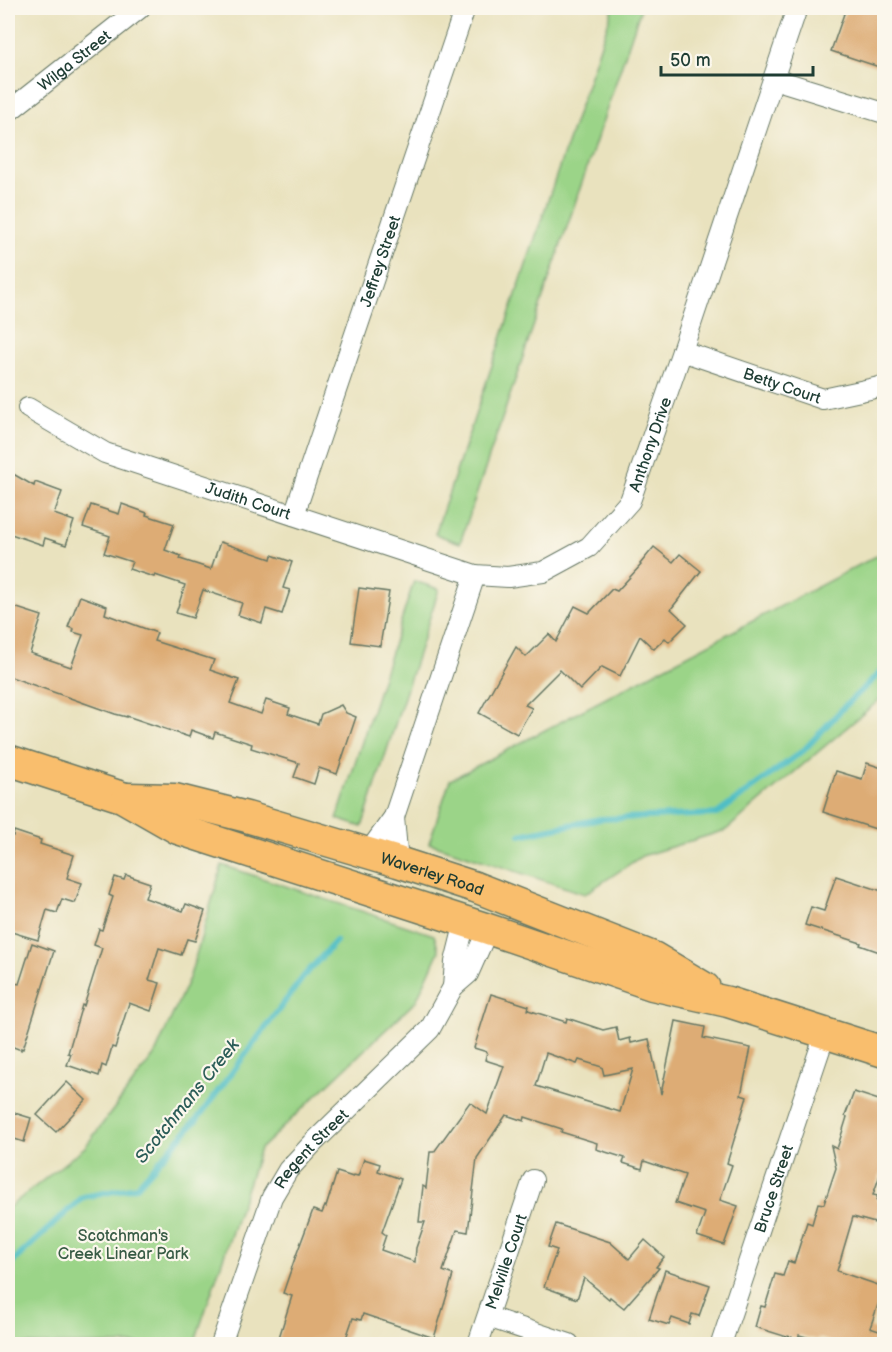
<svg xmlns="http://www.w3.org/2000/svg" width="892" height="1352" font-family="'Balsamiq Sans',sans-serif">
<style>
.green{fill:#9bd488;stroke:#5d885e;stroke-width:1.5}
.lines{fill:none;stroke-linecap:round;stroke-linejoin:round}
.stream{stroke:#4fbec5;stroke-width:6}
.building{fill:#ddac75;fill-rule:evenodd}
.street-casing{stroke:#667764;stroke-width:22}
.primary-casing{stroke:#667764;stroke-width:33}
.street{stroke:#fff;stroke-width:20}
.primary{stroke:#f9be6d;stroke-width:30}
.labels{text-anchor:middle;stroke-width:4.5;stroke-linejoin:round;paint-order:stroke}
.street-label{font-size:16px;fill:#1f3d34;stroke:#fbf7ec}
.park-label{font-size:16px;fill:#385b45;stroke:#fbf7ec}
.water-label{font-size:18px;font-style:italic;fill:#2b5d58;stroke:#fbf7ec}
</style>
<rect width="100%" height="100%" fill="#fbf7ec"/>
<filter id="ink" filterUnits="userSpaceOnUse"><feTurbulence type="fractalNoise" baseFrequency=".0167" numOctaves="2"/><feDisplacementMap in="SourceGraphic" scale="12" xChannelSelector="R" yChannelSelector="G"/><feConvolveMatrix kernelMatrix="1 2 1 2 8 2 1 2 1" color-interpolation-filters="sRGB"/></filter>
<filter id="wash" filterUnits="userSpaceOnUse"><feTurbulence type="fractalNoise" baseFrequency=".008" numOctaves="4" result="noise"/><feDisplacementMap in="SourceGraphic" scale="24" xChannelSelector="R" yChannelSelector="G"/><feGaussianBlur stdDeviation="1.35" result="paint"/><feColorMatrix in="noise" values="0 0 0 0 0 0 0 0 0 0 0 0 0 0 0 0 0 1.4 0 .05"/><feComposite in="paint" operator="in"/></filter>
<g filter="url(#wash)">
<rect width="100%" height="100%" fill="#e9e2be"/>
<g class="green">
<polygon points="613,8 641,8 460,543 435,534"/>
<polygon points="884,552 884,696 726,830 642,856 585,894 429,843 450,780"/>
<polygon points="414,581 439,589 362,827 337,819"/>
<polygon points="222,865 434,935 439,951 416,1001 260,1149 194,1344 8,1344 8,1208 85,1147 155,1054 190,976"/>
</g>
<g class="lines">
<g class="stream">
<polyline points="520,835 600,819 717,814 804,750 844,707 884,669"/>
<polyline points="8,1266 83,1197 136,1187 198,1118 304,976 336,941"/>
</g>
</g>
<g id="blocks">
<g class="building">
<polygon points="846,8 885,8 885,69 831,51"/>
<polygon points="8,471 34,486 35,482 62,492 54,514 74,521 66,545 45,538 43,545 8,533"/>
<polygon points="122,504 147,513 146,515 174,524 165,550 181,556 180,559 211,569 220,542 271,559 272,555 292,562 283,588 290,590 282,614 266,609 262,623 238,615 242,603 203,590 193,618 176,613 185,585 155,575 154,577 129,569 132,562 104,553 110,536 83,527 91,505 119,514"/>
<polygon points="654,547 673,562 680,554 701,571 671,609 687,624 669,642 665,638 654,649 640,636 620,676 602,667 580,690 560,670 525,705 532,708 517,734 479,713 516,647 526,657 549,634 556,642 575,606 589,613 612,589 617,591 641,565 640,564"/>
<polygon points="359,588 389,592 380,646 351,642"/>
<polygon points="80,596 107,606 105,614 157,633 154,641 214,660 210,670 239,680 230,703 261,714 266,700 290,708 288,714 318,724 321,714 341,705 346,713 356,717 337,774 319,768 314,784 294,777 299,763 251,748 252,744 215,732 213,738 191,730 189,737 127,716 127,717 115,714 8,676 8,605 42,616 30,653 71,667 83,635 73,632 74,629 68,627"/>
<polygon points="867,763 885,769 885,832 823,812 836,771 862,779"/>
<polygon points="14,831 41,840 40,844 74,855 67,878 82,883 75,903 62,899 57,913 47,910 38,940 8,931 8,834 13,836"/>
<polygon points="126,875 150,883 145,898 183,911 186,904 205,911 195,941 187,939 181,955 159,948 149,980 160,983 151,1011 129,1003 115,1048 112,1047 106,1067 102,1065 99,1076 67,1065 71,1054 68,1053 82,1005 84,1006 102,948 94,945 99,929 102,930 113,897 109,895 115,877 124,880"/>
<polygon points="836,876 885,892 885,954 860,945 861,943 805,925 811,907 824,911"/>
<polygon points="32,943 54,951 23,1049 21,1048 21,1050 8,1045 8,1014 11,1002 8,1001 14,983 19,984"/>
<path d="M491 994 529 1006 528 1010 566 1022 567 1018 603 1030 616 1027 619 1041 630 1038 631 1043 649 1039 661 1094 676 1021 705 1027 703 1038 751 1048 741 1095 747 1097 727 1163 732 1165 720 1200 738 1206 724 1245 697 1236 705 1213 675 1203 685 1175 644 1161 642 1169 623 1163 625 1158 596 1149 597 1143 561 1132 562 1129 525 1117 524 1121 506 1115 477 1158 468 1232 457 1230 443 1271 453 1275 434 1338 363 1314 361 1320 353 1318 344 1344H277L292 1296 283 1293 294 1261 313 1210 322 1213 325 1206 326 1207 337 1172 353 1177 354 1175 358 1176 364 1159 380 1164 378 1171 401 1179 382 1232 386 1235 381 1250 415 1262 416 1248 425 1222H419L423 1186 426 1188 430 1152H434L470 1102 487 1114 504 1066 485 1060 487 1052 474 1048ZM546 1053 577 1064 579 1060 602 1067 604 1075 633 1069 620 1112 536 1086Z"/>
<polygon points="67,1082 86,1100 56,1132 37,1115"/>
<polygon points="854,1092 885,1102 885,1161 873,1195 878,1196 876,1200 881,1202 875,1223 853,1217 837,1271 884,1287 870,1328 885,1333 885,1344 838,1344 818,1338 817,1340 799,1335 798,1339 788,1336 787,1337 755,1327 761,1306 765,1307 775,1274 783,1276 788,1261 794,1263 807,1222 812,1224 818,1203 824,1204 836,1168 831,1146 837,1149 847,1117 845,1116"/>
<polygon points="8,1111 31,1118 24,1142 8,1137"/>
<polygon points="556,1224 610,1242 629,1259 645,1240 664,1257 656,1267 659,1268 624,1308 610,1297 609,1299 584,1278 577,1299 544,1287 557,1250 548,1247"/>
<polygon points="665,1270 710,1285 699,1316 692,1314 689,1324 672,1318 669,1325 649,1319"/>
</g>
</g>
</g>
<g filter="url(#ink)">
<use href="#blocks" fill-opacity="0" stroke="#667764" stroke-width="1.5"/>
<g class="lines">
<g class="street-casing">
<g id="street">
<polyline points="774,79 884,113"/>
<path id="s1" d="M8 112 140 8"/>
<path id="s2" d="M682 351 823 399 884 386"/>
<path id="s3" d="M28 408 105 453 475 575"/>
<path id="s4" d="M294 515 465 8"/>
<polyline points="394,817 398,862"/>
<path id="s5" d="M368 853 394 817 475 575 508 577 543 572 589 547 630 501 682 351 797 8"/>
<polyline points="453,987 455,962 465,922"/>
<polyline points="488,1317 569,1344"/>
<path id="s6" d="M221 1344 272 1197 288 1170 315 1141 430 1029 453 987 468 974 488 929"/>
<path id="s7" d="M478 1344 533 1180"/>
<path id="s8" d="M721 1344 825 1034"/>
</g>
</g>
<g class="primary-casing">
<g id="primary">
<polyline points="8,760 122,797 178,829 488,929 652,985 728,1002 884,1052"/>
<path id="s9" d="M127 798 175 799 247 817 398 862 475 887 653 957 705 988"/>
</g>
</g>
<use href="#street" class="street"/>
<use href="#primary" class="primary"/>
</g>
</g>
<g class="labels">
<g class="street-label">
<text dy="6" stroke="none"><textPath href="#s1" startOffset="84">Wilga Street</textPath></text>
<text dy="6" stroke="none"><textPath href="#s4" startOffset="268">Jeffrey Street</textPath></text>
<text dy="6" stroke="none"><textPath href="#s2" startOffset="106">Betty Court</textPath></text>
<text dy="6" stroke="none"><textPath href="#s5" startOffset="542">Anthony Drive</textPath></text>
<text dy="6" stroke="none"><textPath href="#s3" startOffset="240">Judith Court</textPath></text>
<text dy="6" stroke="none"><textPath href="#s9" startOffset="316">Waverley Road</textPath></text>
<text dy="6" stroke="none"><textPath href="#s6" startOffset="218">Regent Street</textPath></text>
<text dy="6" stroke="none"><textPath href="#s8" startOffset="164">Bruce Street</textPath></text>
<text dy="6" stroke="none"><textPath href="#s7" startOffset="87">Melville Court</textPath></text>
</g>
<g class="park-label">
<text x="123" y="1241">Scotchman's<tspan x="123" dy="18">Creek Linear Park</tspan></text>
</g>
<g class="water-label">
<text transform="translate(187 1101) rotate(-51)" y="6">Scotchmans Creek</text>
</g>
</g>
<rect width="892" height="1352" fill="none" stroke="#fbf7ec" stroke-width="30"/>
<path d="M661 66v9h152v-9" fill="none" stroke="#1f3d34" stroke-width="3"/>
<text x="670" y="66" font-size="18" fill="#1f3d34" stroke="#fbf7ec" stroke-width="4.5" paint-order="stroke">50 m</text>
</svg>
